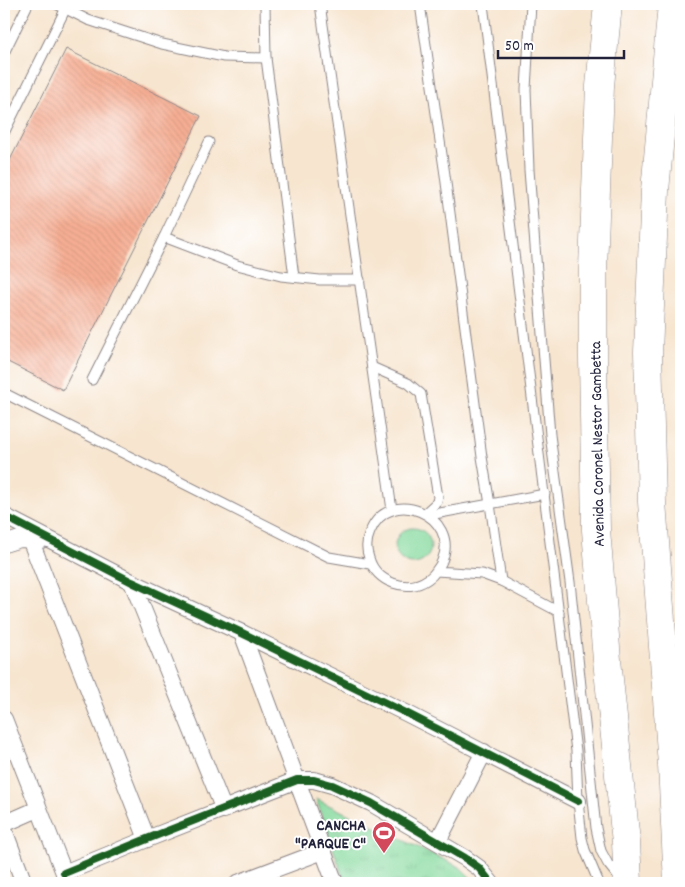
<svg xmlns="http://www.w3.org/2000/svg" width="685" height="887" font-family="Dekko,sans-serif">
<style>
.green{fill:#84d99c;stroke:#537e6c}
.park{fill:url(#park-tufts);stroke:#537e6c}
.building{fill:url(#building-back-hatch)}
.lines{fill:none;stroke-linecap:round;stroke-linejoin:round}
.lane-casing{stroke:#8c8485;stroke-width:11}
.street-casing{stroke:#8c8485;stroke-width:18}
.highway-casing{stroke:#8c8485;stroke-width:29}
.lane{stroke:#fff;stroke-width:9}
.street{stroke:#fff;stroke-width:16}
.highway{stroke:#fff;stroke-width:28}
.cycleway-casing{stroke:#fff;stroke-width:11}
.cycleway{stroke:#1b5e20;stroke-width:8}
.labels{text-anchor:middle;stroke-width:4;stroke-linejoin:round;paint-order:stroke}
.street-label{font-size:16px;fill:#22223b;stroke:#fff}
.poi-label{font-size:16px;font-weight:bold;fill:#22223b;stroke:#fff;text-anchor:end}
</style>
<defs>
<pattern id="park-tufts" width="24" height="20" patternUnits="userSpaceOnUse" patternTransform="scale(1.25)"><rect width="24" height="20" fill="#84d99c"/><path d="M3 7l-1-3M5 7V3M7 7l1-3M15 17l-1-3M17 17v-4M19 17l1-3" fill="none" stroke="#72ba87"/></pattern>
<pattern id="building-back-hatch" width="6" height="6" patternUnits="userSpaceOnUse" patternTransform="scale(1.25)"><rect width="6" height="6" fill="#f7af94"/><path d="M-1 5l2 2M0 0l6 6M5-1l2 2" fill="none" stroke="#d39680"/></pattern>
</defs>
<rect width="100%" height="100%" fill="#fff"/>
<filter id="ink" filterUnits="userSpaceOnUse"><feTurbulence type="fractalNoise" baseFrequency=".02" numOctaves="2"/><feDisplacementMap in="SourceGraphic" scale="10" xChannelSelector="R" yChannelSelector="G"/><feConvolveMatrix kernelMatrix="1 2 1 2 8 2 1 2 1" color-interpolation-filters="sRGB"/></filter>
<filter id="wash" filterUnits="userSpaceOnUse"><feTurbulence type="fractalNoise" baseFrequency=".0096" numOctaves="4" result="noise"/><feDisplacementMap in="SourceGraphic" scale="20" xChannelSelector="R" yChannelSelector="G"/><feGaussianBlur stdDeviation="1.12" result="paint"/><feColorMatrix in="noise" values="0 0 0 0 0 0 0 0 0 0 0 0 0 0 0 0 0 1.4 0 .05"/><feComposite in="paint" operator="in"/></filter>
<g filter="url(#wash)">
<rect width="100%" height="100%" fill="#f7e5cf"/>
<circle class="green" cx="413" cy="546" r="18"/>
<polygon class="park" points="316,799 460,867 476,883 345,883"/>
<g id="blocks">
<polygon class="building" points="66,49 201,116 63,390 4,360 4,172"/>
</g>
</g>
<g filter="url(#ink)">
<use href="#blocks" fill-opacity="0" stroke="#8c8485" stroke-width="1"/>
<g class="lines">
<g class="lane-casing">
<g id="lane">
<polyline points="56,4 88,20 162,44 224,57 266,58"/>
<polyline points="265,4 266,58 294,277"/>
<polyline points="320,4 392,510"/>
<polyline points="420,4 445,175 482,457 490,504 501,581"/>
<polyline points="483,4 576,751 578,801 582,838 585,850 599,883"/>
<polyline points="531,4 526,89 529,170 550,435 570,582 596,828 601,851 608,864 620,879"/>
<polyline points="4,53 28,4"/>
<polyline points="4,133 66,8"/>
<polyline points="164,237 209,142"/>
<polyline points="372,367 408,383 421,394 438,497 437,502 425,513"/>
<polyline points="92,380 164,237 237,265 281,276 320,280 360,280"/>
<polyline points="4,393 329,557 370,564"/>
<polyline points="429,515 545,494"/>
<path d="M436 571C438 568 441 564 442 561 461 516 389 484 370 532 366 541 366 550 369 558 376 582 407 594 428 579 431 577 434 574 436 571L482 574 501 581 559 612"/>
</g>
</g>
<g class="street-casing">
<g id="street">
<polyline points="4,516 132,582 242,633 406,713 578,801"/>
<polyline points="30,539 147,839"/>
<polyline points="4,544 20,539 41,540"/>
<polyline points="132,582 224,810"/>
<polyline points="242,633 335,883"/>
<polyline points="4,719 68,883"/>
<polyline points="4,824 38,809"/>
<polyline points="4,830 24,883"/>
<polyline points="438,841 484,752"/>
<polyline points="64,873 147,839 297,780 314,780 332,785 371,803 465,858 479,868 491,883"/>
<polyline points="238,883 323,851"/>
</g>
</g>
<g class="highway-casing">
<g id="highway">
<polyline points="608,4 600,86 593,268 593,358 596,530 607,660 626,842 628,883"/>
<polyline points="672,4 655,191 648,352 652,502 672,765 678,883"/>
</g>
</g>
<use href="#lane" class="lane"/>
<use href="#street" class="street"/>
<use href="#highway" class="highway"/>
<g class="cycleway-casing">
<g id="cycleway">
<polyline points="4,516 132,582 242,633 406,713 578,801"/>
<polyline points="64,873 147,839 297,780 314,780 332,785 371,803 465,858 479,868 491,883"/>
</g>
</g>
<use href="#cycleway" class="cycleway"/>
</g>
</g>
<defs>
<g id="stadium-pin" transform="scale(1.25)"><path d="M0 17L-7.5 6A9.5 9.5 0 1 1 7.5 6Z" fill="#d1495b" stroke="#fff"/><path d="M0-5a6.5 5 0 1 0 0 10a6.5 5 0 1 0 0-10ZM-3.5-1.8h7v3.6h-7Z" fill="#fff"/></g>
</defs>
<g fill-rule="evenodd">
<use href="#stadium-pin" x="384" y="833"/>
</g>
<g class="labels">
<g class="street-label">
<text transform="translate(596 444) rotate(-91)" y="6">Avenida Coronel Nestor Gambetta</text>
</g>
<g class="poi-label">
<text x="366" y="830">CANCHA<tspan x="366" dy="18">"PARQUE C"</tspan></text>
</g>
</g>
<rect width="685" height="887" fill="none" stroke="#fff" stroke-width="20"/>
<path d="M498 50v8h126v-8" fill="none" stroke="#22223b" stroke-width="2.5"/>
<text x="505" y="50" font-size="15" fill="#22223b" stroke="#ffffff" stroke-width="4" paint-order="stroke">50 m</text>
</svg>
